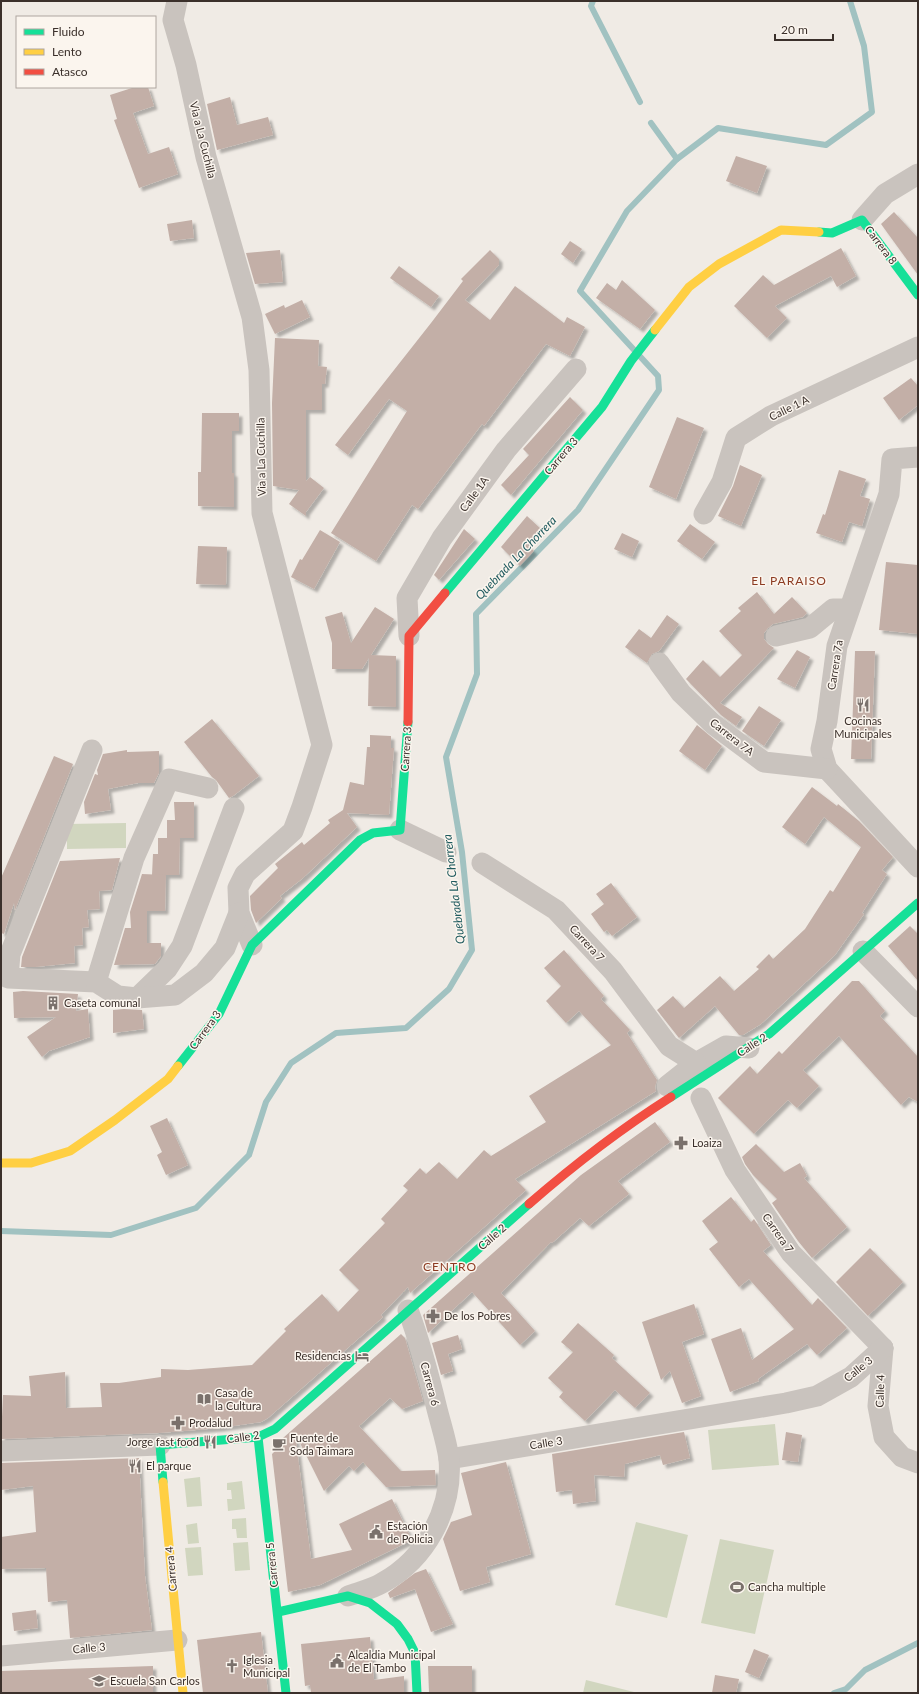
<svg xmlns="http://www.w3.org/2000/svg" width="919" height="1694" font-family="Lato,sans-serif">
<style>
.green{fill:#d1d6bf}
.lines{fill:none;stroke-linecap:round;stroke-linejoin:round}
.stream{stroke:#a1c2c1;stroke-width:6}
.building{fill:#c3afa7;filter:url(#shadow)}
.street{stroke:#c9c3be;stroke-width:21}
.fast{stroke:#16e098;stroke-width:9}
.slow{stroke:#ffcf43;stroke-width:9}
.jam{stroke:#f24e42;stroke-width:9}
.labels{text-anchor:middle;stroke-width:3;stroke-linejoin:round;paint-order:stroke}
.street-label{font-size:11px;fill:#3b302b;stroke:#fbf5ee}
.poi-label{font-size:11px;fill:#3b302b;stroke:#fbf5ee;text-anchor:start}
.water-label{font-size:12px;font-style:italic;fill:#1f5a5e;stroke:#fbf5ee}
.neighbourhood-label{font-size:12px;letter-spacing:1px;fill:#8c3b22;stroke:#fbf5ee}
</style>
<defs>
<filter id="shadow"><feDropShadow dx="3.5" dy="3.5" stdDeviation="1" flood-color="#0004"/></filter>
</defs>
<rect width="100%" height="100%" fill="#f0ebe5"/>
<g class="green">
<polygon points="126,823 126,848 67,849 67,824"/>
<polygon points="775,1424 779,1465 712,1470 708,1430"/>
<polygon points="200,1477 202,1506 187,1507 184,1479"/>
<polygon points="242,1481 245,1509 228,1511 227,1499 232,1499 231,1490 227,1490 227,1483"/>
<polygon points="246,1518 247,1538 237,1538 236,1529 232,1529 232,1519"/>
<polygon points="636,1522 688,1535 667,1618 615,1605"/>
<polygon points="197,1523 199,1543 188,1544 186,1525"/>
<polygon points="720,1539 774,1550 755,1634 701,1623"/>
<polygon points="248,1542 250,1570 235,1571 233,1543"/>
<polygon points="201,1547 203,1575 188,1576 185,1548"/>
<polygon points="586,1680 638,1693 583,1693"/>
</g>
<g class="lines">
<g class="stream">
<polyline points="593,1 591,6 640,102"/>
<polyline points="651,123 677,159"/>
<polyline points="1,1231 111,1235 196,1208 249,1155 266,1102 291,1063 336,1033 406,1028 449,989 472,950 462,852 446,757 477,674 476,614 578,510 659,390 658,376 580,291 627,211 677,159 718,128 826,145 872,112 864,46 850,1"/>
<polyline points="834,1693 846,1689 865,1670 918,1643"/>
</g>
</g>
<g class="building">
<polygon points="135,87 148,87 154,106 133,113 148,154 169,147 178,174 139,188 114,120 117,119 110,95"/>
<polygon points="230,97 237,125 268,117 273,135 217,150 207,104"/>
<polygon points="736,156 767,166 757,193 726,181"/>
<polygon points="894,212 918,238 918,275 881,224"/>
<polygon points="192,220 194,238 170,241 167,224"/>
<polygon points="570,241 582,249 573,263 561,254"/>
<polygon points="841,248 856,276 837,287 831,276 775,306 787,318 767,338 734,306 763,275 774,285"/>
<polygon points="280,250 283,282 255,284 246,253"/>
<polygon points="490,250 499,259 499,265 465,300 490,320 515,286 564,323 567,317 585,327 570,356 546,344 484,426 482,424 418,509 412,505 376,561 331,533 407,411 389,399 348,455 335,445 431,323 463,281 461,279"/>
<polygon points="399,266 439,296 431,307 390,278"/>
<polygon points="622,280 655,310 640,329 596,298 607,283 616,290"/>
<polygon points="302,300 310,317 275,334 265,314 284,305 285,308"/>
<polygon points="275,338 319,340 318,366 327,367 325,384 322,384 322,410 306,410 306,481 310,477 324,488 306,512 306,516 289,504 299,490 273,486 272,403"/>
<polygon points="911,378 918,386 918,405 899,420 883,398"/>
<polygon points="570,397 583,410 511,495 501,485 529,455 523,449"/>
<polygon points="202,413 239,413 239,431 232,431 232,473 234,473 234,507 198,506 198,472 201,472"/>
<polygon points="677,417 704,428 676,499 649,487"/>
<polygon points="740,465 762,475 741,526 718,516 733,486"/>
<polygon points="839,470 866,479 860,496 870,499 862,526 849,522 842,542 816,533 823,514 825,515"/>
<polygon points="527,516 542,530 527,545 534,551 520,566 501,547"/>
<polygon points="690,524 715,542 702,559 677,541"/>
<polygon points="464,529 475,539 439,580 434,575"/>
<polygon points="320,530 340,542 314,589 291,577 300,559 302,560"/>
<polygon points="622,533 639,541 632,557 614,549"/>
<polygon points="198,546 227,547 226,585 196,584"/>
<polygon points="886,562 918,565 918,634 879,630"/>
<polygon points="757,592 774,614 792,597 807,613 803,617 773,624 768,628 764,633 764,639 768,644 774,648 720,703 742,717 736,726 721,715 686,679 703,660 720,677 742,655 719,631 741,611 738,608"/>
<polygon points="375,607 394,619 371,655 396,656 396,707 368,706 369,658 362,669 332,669 332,643 325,617 342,612 351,643"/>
<polygon points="667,615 679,624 659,651 652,654 647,663 625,647 639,629 651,638"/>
<polygon points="797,650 810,657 795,688 777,679"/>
<polygon points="855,651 875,651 871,759 851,759"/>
<polygon points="759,706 781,720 764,746 742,731"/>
<polygon points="212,719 259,776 233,796 229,798 216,780 212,777 184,742"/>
<polygon points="697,725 722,746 705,770 679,751"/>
<polygon points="370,735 391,736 391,748 394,748 389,815 347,813 357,827 303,878 280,896 282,898 256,923 251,910 250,896 278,868 275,864 302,842 304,845 330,823 328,820 343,810 350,782 364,785 367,747 370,747"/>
<polygon points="127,750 127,752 159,751 159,773 154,783 138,783 108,789 111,810 85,814 84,802 95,774 98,775 97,770 103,754"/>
<polygon points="54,756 73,764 15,910 14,903 4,934 1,933 1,878"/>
<polygon points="812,787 837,806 838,804 859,821 893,857 882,870 887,874 862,913 864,914 835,955 761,1024 743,1035 739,1035 715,1006 679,1038 657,1010 673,996 684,1008 720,976 734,991 759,969 756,967 769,954 773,959 805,929 830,890 833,892 861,847 824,817 805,844 782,827"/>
<polygon points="174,802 194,802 194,838 167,838 167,820 175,820"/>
<polygon points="158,838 180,838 179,875 152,875 153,854 158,854"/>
<polygon points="120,858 112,890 99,891 100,909 87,910 89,927 82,928 83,945 74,946 75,963 35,967 21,967 22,957 60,861"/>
<polygon points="142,874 166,875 165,911 147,911 147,943 161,943 161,956 155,964 114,965 125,928 131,928 130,912"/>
<polygon points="611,883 637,917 612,936 607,930 604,932 591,914 604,904 596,894"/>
<polygon points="910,926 918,934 918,981 888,946"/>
<polygon points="564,950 604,996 601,999 630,1030 627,1033 657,1080 655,1087 656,1091 515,1179 526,1190 410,1293 408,1287 381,1315 383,1317 268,1418 261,1422 220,1428 159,1433 1,1439 3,1395 31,1396 29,1376 65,1372 66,1408 102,1407 100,1383 119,1383 161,1377 161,1369 188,1370 252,1365 286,1331 284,1329 322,1294 338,1312 359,1290 339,1270 385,1223 381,1219 408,1190 403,1186 420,1168 426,1174 439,1162 457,1179 484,1150 491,1156 546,1122 529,1096 611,1045 579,1011 566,1023 546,1001 561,986 544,968"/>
<polygon points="852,981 859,981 885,1011 880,1016 918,1057 918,1102 909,1097 901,1105 839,1036 803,1070 819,1086 797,1108 788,1100 754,1134 718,1098 750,1066 757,1074 779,1051 782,1054"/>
<polygon points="23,991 78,994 76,1011 88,1009 90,1037 49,1051 42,1057 27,1037 56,1017 14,1018 13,992"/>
<polygon points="124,1009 142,1010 144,1029 113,1033 113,1010"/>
<polygon points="167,1118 188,1165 166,1175 157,1155 162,1152 150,1126"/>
<polygon points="655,1122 670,1142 618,1181 629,1194 589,1226 580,1218 552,1243 551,1242 501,1293 535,1331 520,1345 472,1292 428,1333 423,1315 581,1175"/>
<polygon points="756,1144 784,1172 800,1163 807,1176 804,1178 847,1227 812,1258 798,1241 772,1203 777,1199 753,1175 745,1164 742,1157"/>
<polygon points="731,1197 751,1222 754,1219 771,1245 763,1251 812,1305 818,1298 847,1328 817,1355 807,1344 758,1379 759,1381 730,1392 711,1339 741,1328 752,1360 794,1329 749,1279 739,1287 709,1249 718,1242 702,1221"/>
<polygon points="870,1248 903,1282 868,1316 836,1282"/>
<polygon points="694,1304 704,1334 682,1342 701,1396 682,1403 670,1371 661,1380 642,1322"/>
<polygon points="578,1323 614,1355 612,1358 650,1393 635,1408 615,1390 585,1421 559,1397 563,1392 548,1378 573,1352 561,1342"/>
<polygon points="401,1334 405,1338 423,1401 402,1409 390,1398 359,1426 401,1471 435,1470 436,1485 386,1487 363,1462 354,1471 349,1466 324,1491 295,1433 311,1559 352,1550 339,1524 392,1499 412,1540 320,1585 288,1592 272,1454 278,1448 276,1443 283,1438"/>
<polygon points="458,1335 462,1349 448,1354 453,1371 441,1375 432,1343"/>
<polygon points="684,1432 690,1458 663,1465 660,1455 625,1464 624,1477 594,1475 596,1501 573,1504 572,1490 556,1492 552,1454"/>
<polygon points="786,1432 802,1435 798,1462 782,1460"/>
<polygon points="139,1458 145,1576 152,1630 70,1638 67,1600 48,1602 46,1568 1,1569 1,1537 36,1532 33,1486 1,1490 1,1463"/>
<polygon points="506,1462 531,1554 486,1567 490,1582 460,1591 443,1539 451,1522 472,1515 461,1473"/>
<polygon points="426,1569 453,1624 431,1632 415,1589 390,1598 388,1593 415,1573"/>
<polygon points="36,1610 38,1628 14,1631 12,1613"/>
<polygon points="261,1632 268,1693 203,1693 197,1640"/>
<polygon points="370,1637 374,1680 404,1676 404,1693 311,1693 310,1685 305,1686 301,1644"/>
<polygon points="754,1649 769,1655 759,1678 745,1672"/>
<polygon points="153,1666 153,1693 1,1693 1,1671"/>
<polygon points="428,1666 472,1666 472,1693 429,1693"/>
<polygon points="715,1675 739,1679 736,1693 712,1693"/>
</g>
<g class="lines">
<g class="street">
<polyline points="177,1 173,20 186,65 206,157 252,317 259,370 262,513 322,745 302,807 293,831 245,874 238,888 239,913 252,945"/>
<polyline points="862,220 885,194 918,174"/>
<polyline points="918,457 892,459 889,494 837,646 827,721 821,749 827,769 918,867"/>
<polyline points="704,514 722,482 736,438 771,416 918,347"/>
<polyline points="409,636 407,598 442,538 506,450 576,369"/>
<polyline points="776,636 810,628 833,609 848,609"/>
<polyline points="659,663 681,693 713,724 764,762 827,769"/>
<polyline points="92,750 10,954 8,978 96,982 118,996 137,998 167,969 182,946 234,808"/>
<polyline points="400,830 446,852"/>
<polyline points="482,863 556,910 613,971 669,1046 696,1063 726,1046 749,1048"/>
<polyline points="863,951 918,1007"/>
<polyline points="96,982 134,858 169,779 208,788"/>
<polyline points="137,998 175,995 204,973 225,948 239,913"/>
<polyline points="667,1086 696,1063"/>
<polyline points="701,1098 735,1170 791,1253 883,1348"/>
<polyline points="883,1348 878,1406 884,1437 902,1457 918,1463"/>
<polyline points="1,1451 160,1445"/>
<polyline points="449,1459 786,1403 817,1396 851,1377 883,1348"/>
<path d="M348 1596C359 1592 372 1589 382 1583 426 1559 453 1509 449 1459 447 1443 441 1425 437 1409 429 1376 420 1342 408 1310"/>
<polyline points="1,1656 177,1640"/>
</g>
<g class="fast">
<polyline points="819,232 832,233 862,220 918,295"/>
<polyline points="445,593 602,407 631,361 655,330"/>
<polyline points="178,1066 219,1014 252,945 360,840 373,833 400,830 408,722"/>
<polyline points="671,1097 769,1034 918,903"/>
<polyline points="258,1437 286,1693"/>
<polyline points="163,1482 160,1445 258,1437 275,1429 529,1204"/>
<polyline points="278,1612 348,1596 370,1603 397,1624 408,1639 415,1653 417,1693"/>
</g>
<g class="slow">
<polyline points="655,330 689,287 719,264 781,230 819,232"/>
<polyline points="1,1163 31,1163 70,1151 115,1120 168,1079 178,1066"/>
<polyline points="163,1482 183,1693"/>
</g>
<g class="jam">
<polyline points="408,722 409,636 445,593"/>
<path d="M529 1204C575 1164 619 1130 671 1097"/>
</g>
</g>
<defs>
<g id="restaurant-bare" transform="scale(1.08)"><path d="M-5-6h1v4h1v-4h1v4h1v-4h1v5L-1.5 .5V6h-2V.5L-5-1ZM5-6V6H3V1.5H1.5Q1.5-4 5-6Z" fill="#7a716c" stroke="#fbf5ee" stroke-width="2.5" paint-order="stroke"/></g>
<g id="building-bare" transform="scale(1.08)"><path d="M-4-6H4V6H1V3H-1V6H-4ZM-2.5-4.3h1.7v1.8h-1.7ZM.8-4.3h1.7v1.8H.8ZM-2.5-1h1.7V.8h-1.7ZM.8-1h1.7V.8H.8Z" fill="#7a716c" stroke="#fbf5ee" stroke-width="2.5" paint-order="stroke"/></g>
<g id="pharmacy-bare" transform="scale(1.08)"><path d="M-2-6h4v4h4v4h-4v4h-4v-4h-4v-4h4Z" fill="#7a716c" stroke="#fbf5ee" stroke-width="2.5" paint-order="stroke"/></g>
<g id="hotel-bare" transform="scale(1.08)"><path d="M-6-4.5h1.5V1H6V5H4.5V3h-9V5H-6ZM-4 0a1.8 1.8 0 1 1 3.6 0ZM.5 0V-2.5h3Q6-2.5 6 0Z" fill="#7a716c" stroke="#fbf5ee" stroke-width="2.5" paint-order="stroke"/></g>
<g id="library-bare" transform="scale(1.08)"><path d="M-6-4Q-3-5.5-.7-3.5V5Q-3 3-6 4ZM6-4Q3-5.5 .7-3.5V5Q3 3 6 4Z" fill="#7a716c" stroke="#fbf5ee" stroke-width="2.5" paint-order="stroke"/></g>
<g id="cafe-bare" transform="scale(1.08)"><path d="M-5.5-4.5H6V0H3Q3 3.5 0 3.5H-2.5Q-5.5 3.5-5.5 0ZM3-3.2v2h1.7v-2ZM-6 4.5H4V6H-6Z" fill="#7a716c" stroke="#fbf5ee" stroke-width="2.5" paint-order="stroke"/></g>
<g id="civic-bare" transform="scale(1.08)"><path d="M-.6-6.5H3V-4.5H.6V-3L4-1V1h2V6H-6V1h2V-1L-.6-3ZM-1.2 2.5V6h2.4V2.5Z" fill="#7a716c" stroke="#fbf5ee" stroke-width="2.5" paint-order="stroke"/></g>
<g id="stadium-bare" transform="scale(1.08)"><path d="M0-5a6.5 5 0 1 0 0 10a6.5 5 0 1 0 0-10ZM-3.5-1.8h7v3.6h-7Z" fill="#7a716c" stroke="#fbf5ee" stroke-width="2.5" paint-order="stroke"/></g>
<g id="church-bare" transform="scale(1.08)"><path d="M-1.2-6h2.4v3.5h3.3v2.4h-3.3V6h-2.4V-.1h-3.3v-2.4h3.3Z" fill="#7a716c" stroke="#fbf5ee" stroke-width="2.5" paint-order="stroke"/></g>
<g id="university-bare" transform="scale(1.08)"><path d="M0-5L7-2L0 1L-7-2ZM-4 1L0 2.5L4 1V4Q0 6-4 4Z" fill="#7a716c" stroke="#fbf5ee" stroke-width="2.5" paint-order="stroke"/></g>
</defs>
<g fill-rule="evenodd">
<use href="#restaurant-bare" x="863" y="705"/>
<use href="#building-bare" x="53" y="1003"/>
<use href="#pharmacy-bare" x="681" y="1143"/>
<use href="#pharmacy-bare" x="433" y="1316"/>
<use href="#hotel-bare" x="362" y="1356"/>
<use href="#library-bare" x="204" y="1399"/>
<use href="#pharmacy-bare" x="178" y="1423"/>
<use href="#restaurant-bare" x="210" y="1442"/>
<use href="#cafe-bare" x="279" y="1444"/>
<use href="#restaurant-bare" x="135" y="1466"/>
<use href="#civic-bare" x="376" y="1532"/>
<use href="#stadium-bare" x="737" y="1587"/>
<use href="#civic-bare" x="337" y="1661"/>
<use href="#church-bare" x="232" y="1666"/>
<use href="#university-bare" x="99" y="1681"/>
</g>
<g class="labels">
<g class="street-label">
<text transform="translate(203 140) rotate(76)" y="4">Via a La Cuchilla</text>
<text transform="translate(881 245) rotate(53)" y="4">Carrera 8</text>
<text transform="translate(789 408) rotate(-26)" y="4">Calle 1 A</text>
<text transform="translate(561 456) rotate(-50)" y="4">Carrera 3</text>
<text transform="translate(261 457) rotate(-91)" y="4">Via a La Cuchilla</text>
<text transform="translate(474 494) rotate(-54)" y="4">Calle 1A</text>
<text transform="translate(835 665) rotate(-81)" y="4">Carrera 7a</text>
<text transform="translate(732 737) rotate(38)" y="4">Carrera 7A</text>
<text transform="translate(406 749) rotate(-86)" y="4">Carrera 3</text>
<text transform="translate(587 943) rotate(47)" y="4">Carrera 7</text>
<text transform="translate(205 1030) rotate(-54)" y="4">Carrera 3</text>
<text transform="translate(752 1045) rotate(-33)" y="4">Calle 2</text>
<text transform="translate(778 1233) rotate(55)" y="4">Carrera 7</text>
<text transform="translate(492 1237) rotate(-41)" y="4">Calle 2</text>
<text transform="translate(858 1369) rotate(-39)" y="4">Calle 3</text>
<text transform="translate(430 1384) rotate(75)" y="4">Carrera 6</text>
<text transform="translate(880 1391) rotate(-88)" y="4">Calle 4</text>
<text transform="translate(243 1437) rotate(-8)" y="4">Calle 2</text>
<text transform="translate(546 1443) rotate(-9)" y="4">Calle 3</text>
<text transform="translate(272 1565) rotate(-96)" y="4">Carrera 5</text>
<text transform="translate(171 1569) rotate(-95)" y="4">Carrera 4</text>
<text transform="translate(89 1648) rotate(-5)" y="4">Calle 3</text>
</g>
<g class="poi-label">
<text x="863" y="725" text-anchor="middle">Cocinas<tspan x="863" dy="13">Municipales</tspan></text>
<text x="64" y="1007">Caseta comunal</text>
<text x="692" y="1147">Loaiza</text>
<text x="444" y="1320">De los Pobres</text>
<text x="351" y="1360" text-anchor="end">Residencias</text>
<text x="215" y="1397">Casa de<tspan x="215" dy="13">la Cultura</tspan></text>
<text x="189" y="1427">Prodalud</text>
<text x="290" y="1442">Fuente de<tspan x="290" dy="13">Soda Taimara</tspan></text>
<text x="199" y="1446" text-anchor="end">Jorge fast food</text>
<text x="146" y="1470">El parque</text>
<text x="387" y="1530">Estación<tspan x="387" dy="13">de Policia</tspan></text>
<text x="748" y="1591">Cancha multiple</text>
<text x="348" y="1659">Alcaldia Municipal<tspan x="348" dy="13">de El Tambo</tspan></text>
<text x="243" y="1664">Iglesia<tspan x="243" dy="13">Municipal</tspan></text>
<text x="110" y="1685">Escuela San Carlos</text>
</g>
<g class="water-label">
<text transform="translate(516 558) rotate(-46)" y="4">Quebrada La Chorrera</text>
<text transform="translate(454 889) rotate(-97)" y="4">Quebrada La Chorrera</text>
</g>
<g class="neighbourhood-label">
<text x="789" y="585">EL PARAISO</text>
<text x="450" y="1271">CENTRO</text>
</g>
</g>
<rect width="919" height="1694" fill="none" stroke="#3b302b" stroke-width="4"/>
<rect x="16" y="16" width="140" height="72" fill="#fbf5ee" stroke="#aea6a0"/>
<rect x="24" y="29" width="20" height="6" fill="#16e098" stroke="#aea6a0"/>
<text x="52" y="36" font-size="12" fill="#3b302b">Fluido</text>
<rect x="24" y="49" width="20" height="6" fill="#ffcf43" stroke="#aea6a0"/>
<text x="52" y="56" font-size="12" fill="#3b302b">Lento</text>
<rect x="24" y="69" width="20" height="6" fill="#f24e42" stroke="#aea6a0"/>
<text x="52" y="76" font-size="12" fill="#3b302b">Atasco</text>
<path d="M775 34v6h58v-6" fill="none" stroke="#3b302b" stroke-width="2"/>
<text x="781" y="34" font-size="12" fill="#3b302b" stroke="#fbf5ee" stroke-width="3" paint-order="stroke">20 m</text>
</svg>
